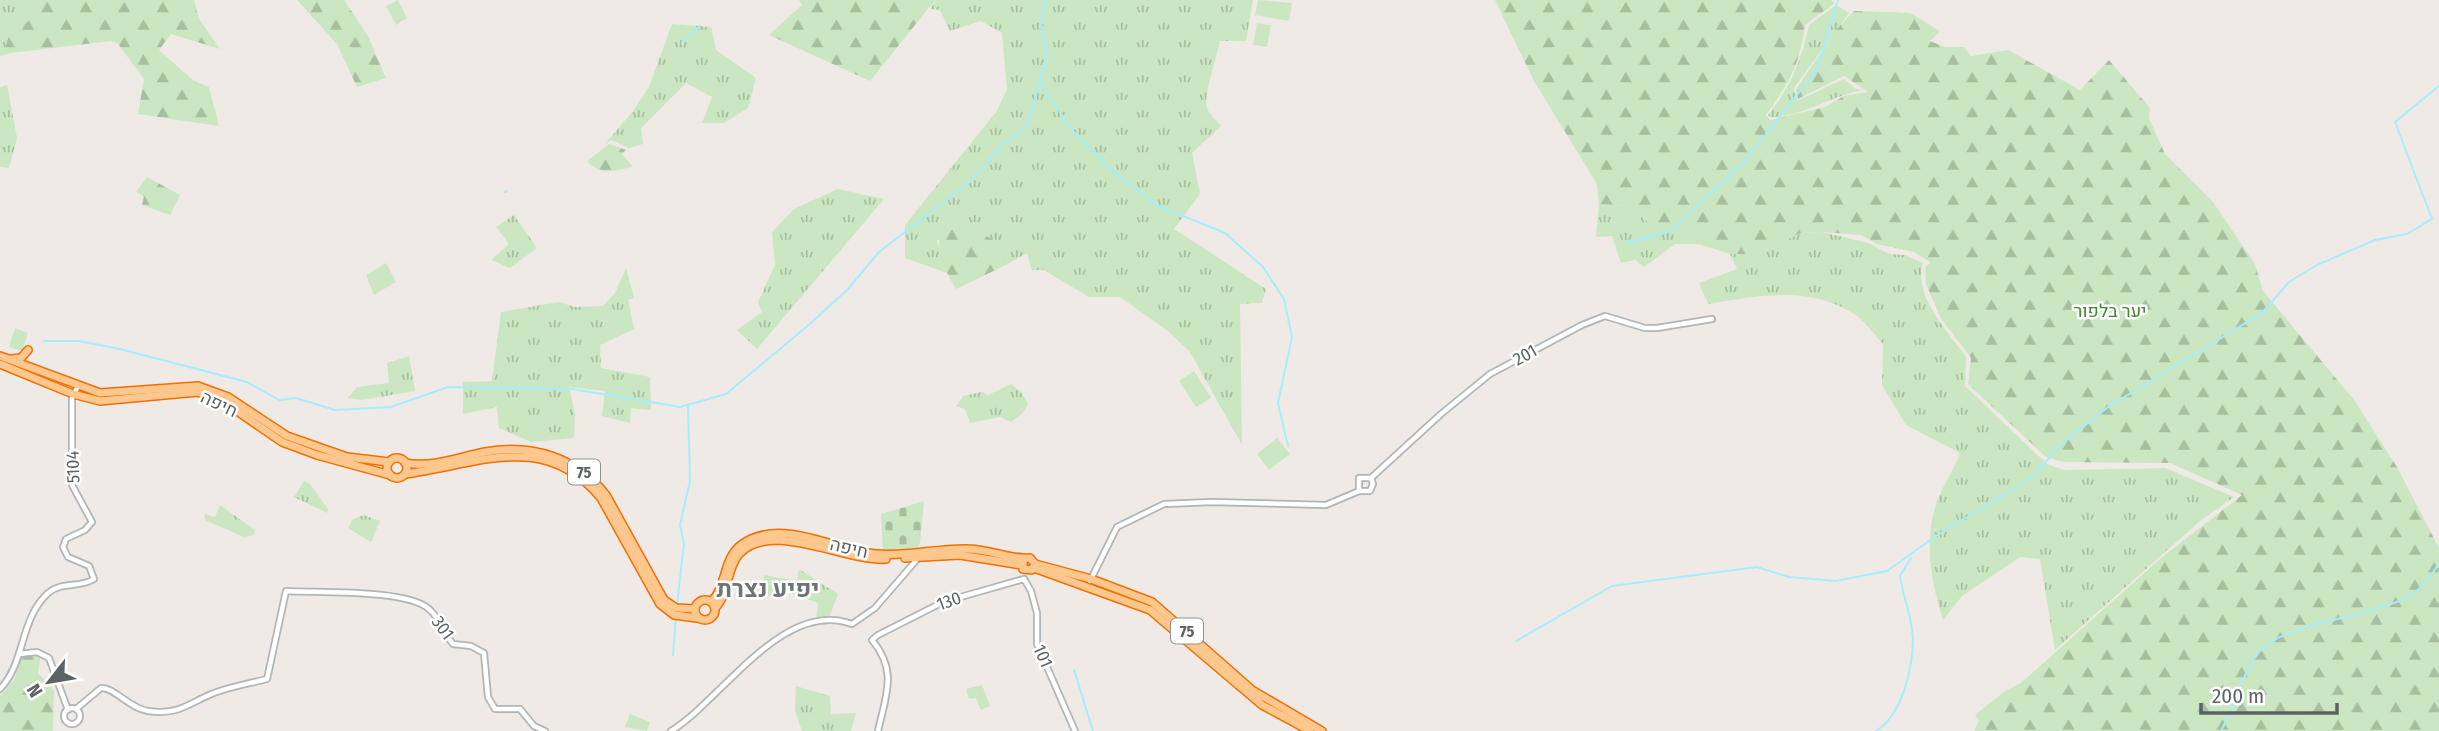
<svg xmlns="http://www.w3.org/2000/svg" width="2439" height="731" font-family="'Fira Sans Condensed',Heebo,sans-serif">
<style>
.grass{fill:url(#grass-tufts)}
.forest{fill:url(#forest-firs)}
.cemetery{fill:url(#cemetery-stones)}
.park{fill:#cae7c1}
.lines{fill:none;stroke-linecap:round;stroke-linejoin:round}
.stream{stroke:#a5edff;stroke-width:2}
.minor-casing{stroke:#b0b5b7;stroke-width:8}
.highway-casing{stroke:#f46f00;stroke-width:10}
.minor{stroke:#fff;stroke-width:4.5}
.highway{stroke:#fec78d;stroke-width:7}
.labels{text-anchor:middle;stroke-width:5;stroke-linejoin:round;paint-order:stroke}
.shield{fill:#fff;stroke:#8e9293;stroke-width:2}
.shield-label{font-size:16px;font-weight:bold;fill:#5d6365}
.park-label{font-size:18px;fill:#438534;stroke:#fff}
.street-label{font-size:18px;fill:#5d6365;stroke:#fff}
.district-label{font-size:24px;font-weight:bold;fill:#6e7577;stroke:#fff}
</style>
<defs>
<pattern id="grass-tufts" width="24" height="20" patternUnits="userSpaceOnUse" patternTransform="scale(1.75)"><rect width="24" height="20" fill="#cae7c1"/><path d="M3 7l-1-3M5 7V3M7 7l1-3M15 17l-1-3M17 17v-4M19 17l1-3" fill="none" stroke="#a7bfa0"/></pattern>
<pattern id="forest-firs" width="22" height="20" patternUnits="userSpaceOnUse" patternTransform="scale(1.75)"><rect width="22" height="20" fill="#cae7c1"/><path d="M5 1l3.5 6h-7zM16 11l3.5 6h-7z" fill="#a7bfa0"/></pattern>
<pattern id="cemetery-stones" width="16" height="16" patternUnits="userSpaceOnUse" patternTransform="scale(1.75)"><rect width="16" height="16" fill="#cae7c1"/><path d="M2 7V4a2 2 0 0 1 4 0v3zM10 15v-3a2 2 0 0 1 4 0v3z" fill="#a7bfa0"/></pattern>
</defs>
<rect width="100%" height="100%" fill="#efeae5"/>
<g class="grass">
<polygon points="0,0 42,0 36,16 9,34 5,49 10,53 0,56"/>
<path d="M936 0H1253L1246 41H1220C1217 56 1203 97 1207 108 1209 114 1217 121 1221 126L1192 153 1200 194 1174 229 1266 289 1262 303 1240 304 1242 445 1190 352 1168 331 1120 297H1089L1044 270H1032L1027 253 1008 264 996 241 957 221 937 241 947 273 905 258V225L996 112 1007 90 1002 33 981 21 950 31 940 10 930 9Z"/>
<path d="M1836 5 1849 13 1794 88 1797 101 1844 79 1856 89 1864 90C1831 95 1804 117 1770 117L1768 115C1790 88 1802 59 1809 25Z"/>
<polygon points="672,24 711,27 716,50 756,78 748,108 724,123 702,123 712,97 686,83 641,128 643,144 629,148 611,140 605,144 633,111 649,87"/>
<polygon points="7,85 17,138 9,168 0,167 0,87"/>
<polygon points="838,189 884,199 757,349 737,330 762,312 758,302 775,265 772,232 794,209"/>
<polygon points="1599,204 1629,206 1650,224 1677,217 1700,232 1699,244 1675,244 1644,267 1635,260 1621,263 1612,236 1596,237"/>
<polygon points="514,215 537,248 510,268 491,260 509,244 496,227"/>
<path d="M1822 232 1868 243 1889 254 1905 255 1923 263C1912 295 1949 333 1966 357L1965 386 2047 464 2064 470 2165 468 2234 497 2200 521 2055 650 2040 559 2020 557 1962 596 1943 620C1930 579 1922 533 1941 492 1947 479 1955 467 1960 453L1906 425 1882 385 1883 344C1875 335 1866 323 1857 316 1810 284 1760 296 1708 304L1699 283 1737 269 1730 254H1757L1801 233Z"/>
<polygon points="626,268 634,298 628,300 634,329 600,345 601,368 650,377 651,410 631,408 630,423 602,416 605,391 569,387 575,415 574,438 531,442 499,428 497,407 463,414 463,382 492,381 501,312 559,302 575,307 603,306 615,293"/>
<polygon points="409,356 415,391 362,400 348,398 357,387 389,383 387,363"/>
<polygon points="1011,384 1021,392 1028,404 1022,414 1011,422 1000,417 970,423 965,409 956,406 963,396 982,392 988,395"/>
<polygon points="304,481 310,484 328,509 327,513 294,497"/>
<polygon points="220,505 255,530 254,535 244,537 205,520 204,514 215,517"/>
<polygon points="364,515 380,521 371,542 348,528 353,519"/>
<polygon points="799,569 838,594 829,618 816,620 818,603 782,590 768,596 763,592 764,575 797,581"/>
<polygon points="796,686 830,696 831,714 856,713 851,731 802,731 795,711"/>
</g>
<g class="forest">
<polygon points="42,0 194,0 199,19 220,49 171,34 159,50 194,81 209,87 219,126 138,114 144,79 118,44 111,41 10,53 5,49 9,34 36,16"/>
<polygon points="297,0 344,0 368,36 386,78 357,87 337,44"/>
<polygon points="799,0 935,0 870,81 769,35 802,5"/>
<path d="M1495 0H1831L1835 3 1805 25C1799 67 1790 81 1766 115L1770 120 1825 107 1844 96 1868 92 1844 76 1798 99 1796 89 1837 29 1854 11 1910 13 1940 31 1930 41 1945 47H1964L1971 56 2008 50 2080 90 2109 60 2150 108 2149 118 2165 154 2213 202 2255 264 2263 291 2354 400 2397 467 2439 548V731H1974L1979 721 1975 715 2005 691 2021 683 2161 558 2242 495 2170 463 2063 462 2046 457 1968 384 1971 358 1940 317 1926 284 1925 268 1930 262 1914 252 1877 244 1861 235 1822 232 1801 233 1757 254H1730L1699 244V232L1677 217 1666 232 1650 224 1629 206 1599 204 1597 184 1534 81Z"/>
<path d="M609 144 626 150 622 154 633 167C615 170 601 177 587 161Z"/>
<polygon points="147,177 180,195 170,215 142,205 144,196 136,192"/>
<path d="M957 221 996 241 1008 264 956 289C944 269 934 248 942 225Z"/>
<polygon points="41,654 38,673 54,690 53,731 0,731 0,696 14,680 22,656"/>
</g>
<polygon class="cemetery" points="924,501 920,543 917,548 883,552 881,514"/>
<g class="park">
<polygon points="398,0 407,18 396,25 386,6"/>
<polygon points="1258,0 1292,3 1289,21 1255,15"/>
<polygon points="1257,23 1271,25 1267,47 1253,45"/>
<polygon points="386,263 396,282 374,295 366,275"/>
<polygon points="15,328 28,333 22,351 9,347"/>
<polygon points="1194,371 1211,398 1196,407 1179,381"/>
<polygon points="1277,438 1290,454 1269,470 1257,454"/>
<polygon points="982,685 990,706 981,710 976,698 969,699 966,689"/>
<polygon points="630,714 650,722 647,731 625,727"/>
</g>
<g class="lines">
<g class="stream">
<polyline points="682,43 700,26"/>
<polyline points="1039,82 1074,132 1115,173 1156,205 1225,233 1263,267 1284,299 1292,337 1278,403 1288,446"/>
<polyline points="505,192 507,191"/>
<polyline points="1627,243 1671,231 1744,162 1818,68 1838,0"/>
<polyline points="44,341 79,341 120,349 247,382 279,400 296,398 335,410 391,407 448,387 572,389 680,407 726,394 811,323 848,289 879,252 970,182 1004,143 1027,126 1047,57 1041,22 1046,0"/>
<polyline points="677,605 684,544 680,525 690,481 688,406"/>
<polyline points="1516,641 1612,586 1757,567 1789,577 1836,581 1887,571 1936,536 2033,477 2059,446 2108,407 2262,313 2289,282 2317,265 2375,240 2407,234 2432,219 2395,122 2439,86"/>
<polyline points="673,655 676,617"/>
<polyline points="1074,670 1093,731"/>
<path d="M1876 731C1902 715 1912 670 1913 641 1913 620 1903 597 1900 576L1911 558"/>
<path d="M2221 731C2234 708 2240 679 2255 657 2286 614 2380 624 2423 586 2429 580 2434 570 2439 564"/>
</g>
<g class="minor-casing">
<g id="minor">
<polyline points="1371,478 1441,414 1490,374 1582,325 1605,316 1645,328 1657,328 1712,319"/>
<polyline points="1359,491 1370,491 1373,484 1371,478"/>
<polyline points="1359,491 1359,478 1371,478"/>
<polyline points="1024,579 1031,591 1037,613 1037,644 1075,731"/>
<polyline points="1090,581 1117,527 1164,504 1212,502 1326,505 1359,491"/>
<polyline points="19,654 37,652 49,658 68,710"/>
<path d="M0 689C26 662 19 620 48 593 62 581 81 588 94 579L89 566 68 557 63 547 66 539 85 530 92 522 72 485V398L78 386"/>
<circle cx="72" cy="716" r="8"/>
<path d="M76 709 101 688C114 687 129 708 148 711 176 715 185 706 209 695 227 687 248 684 267 679L286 591C318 593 407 589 429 609 440 618 443 633 453 644L471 646 484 653 488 697 495 709H520L534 726 545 731"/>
<path d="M671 731C721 701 783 598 852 624L875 608 919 557"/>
<path d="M878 731C886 695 898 671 872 640L878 635 943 602 1024 579"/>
</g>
</g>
<g class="highway-casing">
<g id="highway">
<polyline points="0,356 100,393 198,386 228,397 287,436 347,457 389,462"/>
<polyline points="11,359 21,358 28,350"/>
<polyline points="0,364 73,394 100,401 198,392 224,402 282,442 317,455 390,475"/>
<circle cx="397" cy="468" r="10"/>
<path d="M405 463C433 468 459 457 485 452 532 443 577 458 606 495L664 600 676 608 695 609"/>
<path d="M405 474C480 464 544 430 601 498L660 604 674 615 697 618"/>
<polyline points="905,558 960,555 1022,565"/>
<polyline points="1035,564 1091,579 1152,602 1252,690 1322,731"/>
<polyline points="1034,568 1150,610 1262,705 1310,731"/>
<circle cx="705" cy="610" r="10"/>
<path d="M712 601C727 585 723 559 741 545 780 516 835 551 877 554 907 557 937 548 968 549 989 549 1010 560 1030 558L1035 564 1032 570 1023 569V560"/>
<path d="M715 608C729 594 726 569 739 554 771 519 845 562 886 559"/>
</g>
</g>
<use href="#minor" class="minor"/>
<use href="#highway" class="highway"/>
</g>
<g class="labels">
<g class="shield">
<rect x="568" y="459.5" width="32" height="25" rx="5"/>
<rect x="1171" y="618.5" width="32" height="25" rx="5"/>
</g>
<g class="shield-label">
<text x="584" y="478">75</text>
<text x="1187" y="637">75</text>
</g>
<g class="park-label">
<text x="2110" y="317">יער בלפור</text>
</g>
<g class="street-label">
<text transform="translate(1525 355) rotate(-29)" y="6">201</text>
<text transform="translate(219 404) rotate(25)" y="6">חיפה</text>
<text transform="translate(73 467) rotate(-92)" y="6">5104</text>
<text transform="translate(849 548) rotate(13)" y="6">חיפה</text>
<text transform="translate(949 601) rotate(-20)" y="6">130</text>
<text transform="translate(443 628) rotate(54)" y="6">301</text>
<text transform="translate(1043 656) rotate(66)" y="6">101</text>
</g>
<g class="district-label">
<text x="768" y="597">יפיע נצרת</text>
</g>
</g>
<g transform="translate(49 682) rotate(239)" stroke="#ffffff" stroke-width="5" paint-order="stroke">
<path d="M0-5L12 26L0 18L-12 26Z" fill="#5d6365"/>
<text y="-10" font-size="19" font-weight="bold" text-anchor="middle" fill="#5d6365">N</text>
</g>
<path d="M2201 703v10h136v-10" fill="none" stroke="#5d6365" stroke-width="3.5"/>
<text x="2212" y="703" font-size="21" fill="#5d6365" stroke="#ffffff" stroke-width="5" paint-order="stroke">200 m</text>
</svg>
